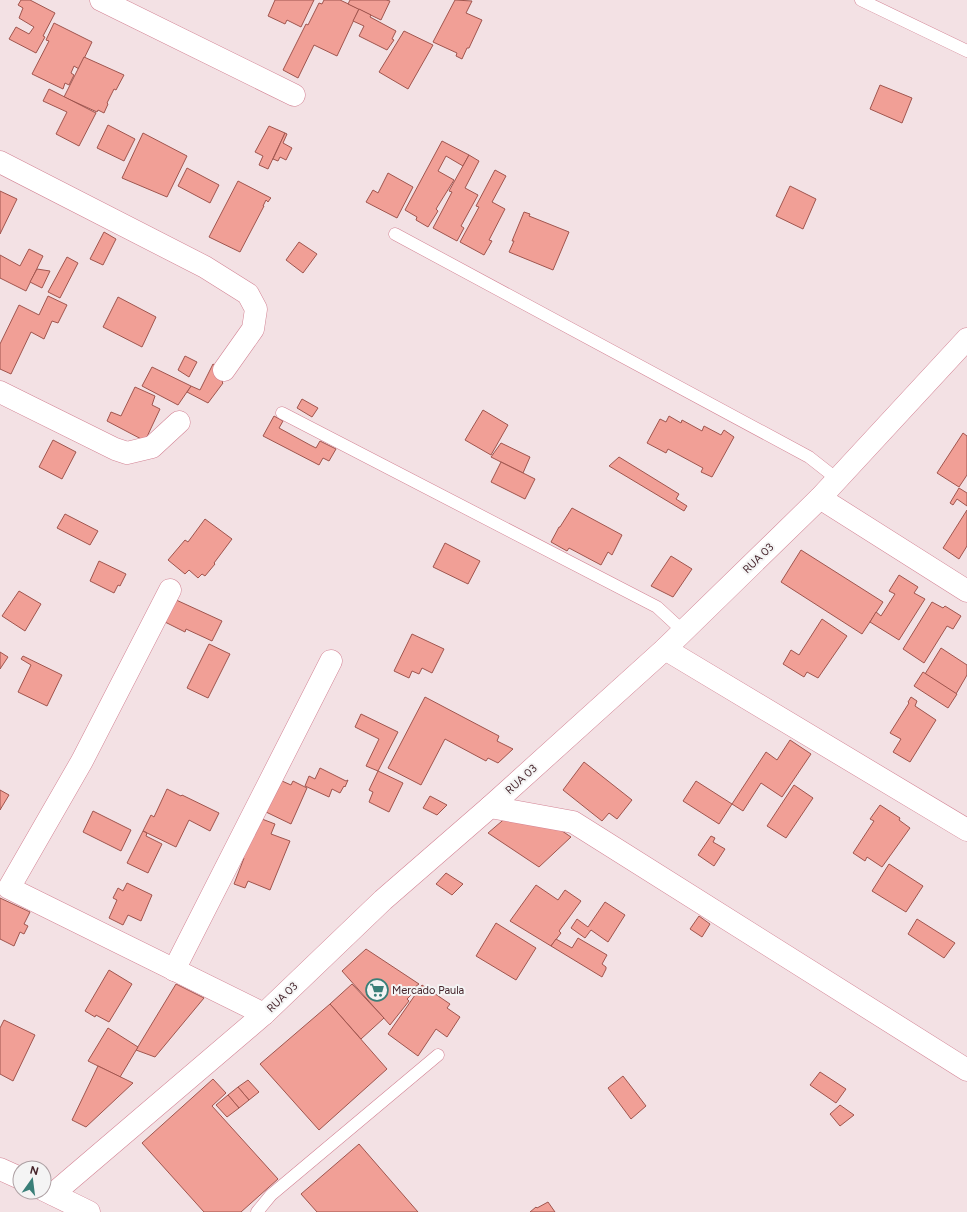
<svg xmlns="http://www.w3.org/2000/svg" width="967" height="1212" font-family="Figtree,sans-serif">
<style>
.building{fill:#f19f96;stroke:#a0554e}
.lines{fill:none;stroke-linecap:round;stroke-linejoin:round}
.service-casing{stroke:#d38394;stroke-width:13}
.minor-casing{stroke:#d38394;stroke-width:23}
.tertiary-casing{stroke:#d38394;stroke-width:23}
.service{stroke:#fff;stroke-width:12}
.minor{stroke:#fff;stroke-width:22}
.tertiary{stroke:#fff;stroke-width:22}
.labels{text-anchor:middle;stroke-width:4;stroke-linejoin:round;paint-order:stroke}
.street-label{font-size:11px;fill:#46252c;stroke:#f4f4f4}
.poi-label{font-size:11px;fill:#46252c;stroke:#f4f4f4;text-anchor:start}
</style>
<rect width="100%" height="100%" fill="#f3e1e4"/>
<g class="building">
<polygon points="21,0 30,0 55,13 43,36 45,37 36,53 9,39 16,27 29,34 34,27 19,18 23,8 18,5"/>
<polygon points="275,0 314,0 301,27 287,20 285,24 268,16"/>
<polygon points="324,0 340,0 359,9 337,56 314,45 298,78 283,70 306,24 308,25 319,3 322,4"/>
<polygon points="350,0 386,0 390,1 381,20 348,4"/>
<polygon points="455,0 472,1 466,13 482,20 469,48 467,48 462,59 456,56 457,53 433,42"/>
<polygon points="359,9 371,15 370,17 396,31 392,39 394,40 387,50 359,36 364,26 353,21"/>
<polygon points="54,23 92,42 79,69 74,66 71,73 74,75 69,85 65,83 63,89 32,74 49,41 46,40"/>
<polygon points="404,31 433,45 408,89 379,72"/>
<polygon points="84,57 124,75 116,90 114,89 107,103 108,104 104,113 98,110 97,112 64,97"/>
<polygon points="880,85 912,98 902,123 870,109"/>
<polygon points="49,89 96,113 79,146 56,134 67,112 43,101"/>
<polygon points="108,125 135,139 124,161 97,148"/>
<polygon points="269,126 285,133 268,169 259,165 263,156 255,152"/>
<polygon points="143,133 187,156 167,197 122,178"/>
<polygon points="285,133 287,134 283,143 292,148 286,160 280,157 278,161 273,159"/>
<polygon points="442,141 469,155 463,166 446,156 438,171 454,180 436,209 438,211 428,227 416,220 417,217 405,210"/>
<polygon points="469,155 479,161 465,188 478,195 461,226 464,228 457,241 433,228 452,192 449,191"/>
<polygon points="187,168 219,185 210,203 178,186"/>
<polygon points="495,170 506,176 492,202 505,209 489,240 492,241 484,255 460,242 479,207 476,206"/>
<polygon points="388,173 413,187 397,218 366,202 373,190 378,193"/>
<polygon points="238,181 271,198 270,199 268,202 266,200 263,206 264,206 240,252 209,237"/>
<polygon points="790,186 816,199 803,229 776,216"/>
<polygon points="0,191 17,199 0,234"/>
<polygon points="524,212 530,214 529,216 569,232 553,270 509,252 514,241 512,241"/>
<polygon points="104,232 116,239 103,265 90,259"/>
<polygon points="299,242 317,254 303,273 286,260"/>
<polygon points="29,249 43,256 26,291 0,278 0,255 20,266"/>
<polygon points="67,257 78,263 60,298 48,292"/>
<polygon points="37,269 50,271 42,288 30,282"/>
<polygon points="48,296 67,305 58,323 52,321 44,339 31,332 11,374 0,369 0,344 19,305 39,315"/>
<polygon points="118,297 156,317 142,347 103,327"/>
<polygon points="185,356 197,362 189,377 178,370"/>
<polygon points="213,364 227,373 222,382 223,383 208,403 187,392 191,386 200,390"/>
<polygon points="152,367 191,386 178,405 142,386"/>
<polygon points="135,387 155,396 152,405 160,409 145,441 107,421 111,412 121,416"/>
<polygon points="302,399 318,408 312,417 297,408"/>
<polygon points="483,410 508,425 491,455 465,440"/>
<polygon points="274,416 283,421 279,428 310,445 316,448 320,441 336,449 329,461 323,458 319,465 263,436"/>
<polygon points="669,416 681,423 682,420 702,431 704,426 721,435 724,430 734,437 712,477 701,472 703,468 668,449 666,453 647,443 660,419 666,422"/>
<polygon points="963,433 967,436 967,475 959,487 937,473"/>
<polygon points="53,440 76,452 62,479 39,467"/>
<polygon points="501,443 530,457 523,473 491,457"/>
<polygon points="619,457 679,494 676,499 687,506 684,511 609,466"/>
<polygon points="501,462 535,479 525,499 491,482"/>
<polygon points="959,488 967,493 967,506 957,499 953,505 950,503"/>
<polygon points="572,508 622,535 612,555 608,552 601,565 569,548 567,551 551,542 559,527 560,527"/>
<polygon points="967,510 967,546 959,559 943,548"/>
<polygon points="65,514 98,531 90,545 57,528"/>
<polygon points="205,519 232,539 214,563 215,564 205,576 202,574 198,578 189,570 185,574 168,560 185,540 188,542"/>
<polygon points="445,543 480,561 468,584 433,567"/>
<polygon points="801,550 883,602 862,634 781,582"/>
<polygon points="671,556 692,569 673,597 651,586"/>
<polygon points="99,561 126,574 120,586 118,585 114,593 90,581"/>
<polygon points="899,575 918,587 914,593 925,599 899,640 870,622 876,612 881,616 895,594 889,591"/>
<polygon points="19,591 41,604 25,631 2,616"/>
<polygon points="174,599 222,621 212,641 186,629 185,632 161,620"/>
<polygon points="932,602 943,608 945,606 961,616 953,629 947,626 924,663 903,649"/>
<polygon points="822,619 847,636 818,678 807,672 804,677 783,664 791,650 799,655"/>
<polygon points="412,634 444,649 432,673 422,668 419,674 412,671 409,678 394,671"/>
<polygon points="209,644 230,654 208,698 187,688"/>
<polygon points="941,648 967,665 967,675 956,694 925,674"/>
<polygon points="0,652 8,657 0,669"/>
<polygon points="23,656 62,675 47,706 18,692 31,665 21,659"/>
<polygon points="923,672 957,694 948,708 914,686"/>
<polygon points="425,697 499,736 497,741 513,749 498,763 488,758 486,761 445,739 421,785 388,768"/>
<polygon points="911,697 917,701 915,706 936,720 910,762 893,752 901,739 890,733 909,703 908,702"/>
<polygon points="361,714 398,732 378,771 366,766 379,739 355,727"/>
<polygon points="790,740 811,754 782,797 761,783 743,811 732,804 766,752 777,760"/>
<polygon points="584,762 632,800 617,819 609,813 602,821 563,790"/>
<polygon points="320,768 346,781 348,780 345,787 344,786 340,793 332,789 329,797 305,786 309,776 315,779"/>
<polygon points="378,771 403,783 389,812 369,802 373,792 369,790"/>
<polygon points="282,781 291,785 293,781 307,788 291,824 266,812"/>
<polygon points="696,781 732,804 719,824 683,801"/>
<polygon points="794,785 813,798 786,838 767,826"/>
<polygon points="167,789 181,796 182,795 219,813 210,831 189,820 176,847 143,831 151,815 154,817"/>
<polygon points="0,790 9,795 0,810"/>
<polygon points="430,796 447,805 437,815 423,808"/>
<polygon points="522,804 571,837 539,867 488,833"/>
<polygon points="880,805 900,818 899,820 910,828 882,867 867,857 865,861 853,853 874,821 870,819"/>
<polygon points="93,811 131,830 121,851 83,832"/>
<polygon points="262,819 275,824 271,834 290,841 270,890 248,881 245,888 234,884 244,858 243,857"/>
<polygon points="143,831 147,833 146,836 162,844 148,873 127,863"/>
<polygon points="711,836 715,838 713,842 725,849 714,866 698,855"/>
<polygon points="889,864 923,886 906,912 872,891"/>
<polygon points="446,873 463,884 452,895 436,884"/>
<polygon points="127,883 152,895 141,921 128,915 123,925 109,918 117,900 113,898 118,888 123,891"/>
<polygon points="536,885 558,900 565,890 581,901 559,931 561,933 551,946 510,921"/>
<polygon points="0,898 30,912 24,924 28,926 24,934 20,932 14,946 0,939"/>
<polygon points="605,902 625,915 608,942 591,930 585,938 571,928 577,919 588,927"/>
<polygon points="699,916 710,924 702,937 690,929"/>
<polygon points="917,919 955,943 944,958 908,934"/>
<polygon points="496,923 536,948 516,980 476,956"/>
<polygon points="578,938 607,955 602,964 606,967 606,969 602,977 551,946 556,939 572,948"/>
<polygon points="366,949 419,984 415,987 410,994 411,995 407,999 409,1001 390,1025 342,971"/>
<polygon points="109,970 132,984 109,1022 96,1015 95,1017 85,1011"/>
<polygon points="176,984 204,998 155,1057 136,1050"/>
<polygon points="352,984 384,1018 361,1039 330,1004"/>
<polygon points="422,985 450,1004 447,1008 460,1017 447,1037 436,1029 418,1056 388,1034"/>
<polygon points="330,1004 387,1069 319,1130 260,1064"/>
<polygon points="4,1020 35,1035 13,1081 0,1074 0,1028"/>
<polygon points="108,1028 138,1047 120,1077 88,1061"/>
<polygon points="98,1066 133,1083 86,1127 72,1120"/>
<polygon points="820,1072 846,1089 836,1103 810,1085"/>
<polygon points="623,1076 646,1106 631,1119 608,1088"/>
<polygon points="213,1079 226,1093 212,1106 278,1179 241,1212 204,1212 142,1143"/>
<polygon points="248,1080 259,1092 249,1100 238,1087"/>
<polygon points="238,1087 249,1100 239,1108 228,1095"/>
<polygon points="228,1095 239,1108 227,1117 216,1105"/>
<polygon points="840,1105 854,1115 840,1126 830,1114"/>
<polygon points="359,1144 418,1212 317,1212 301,1194"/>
<polygon points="548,1202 555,1212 530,1212 536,1207 537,1208"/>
</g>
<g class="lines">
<g class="service-casing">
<g id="service">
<polyline points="861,0 967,51"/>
<polyline points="395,234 809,457 837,479"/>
<polyline points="282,413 657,607 683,631"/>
<polyline points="257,1212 271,1195 438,1055"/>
</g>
</g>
<g class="minor-casing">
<g id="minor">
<polyline points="101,0 294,95"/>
<polyline points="0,162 205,267 248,294 256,309 253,329 224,370"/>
<polyline points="0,392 115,449 127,453 152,447 179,422"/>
<polyline points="820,498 967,591"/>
<polyline points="170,590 82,761 9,888 264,1014"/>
<polyline points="665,649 967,830"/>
<polyline points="490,807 573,822 967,1070"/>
<polyline points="174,970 331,661"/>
</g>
</g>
<g class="tertiary-casing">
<g id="tertiary">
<polyline points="0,1169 20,1178"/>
<polyline points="44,1190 89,1212"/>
<polyline points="53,1194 264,1014 383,900 490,807 665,649 820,498 967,339"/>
</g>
</g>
<use href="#service" class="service"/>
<use href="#minor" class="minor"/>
<use href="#tertiary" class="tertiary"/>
</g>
<defs>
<g id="supermarket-ring" transform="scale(1.15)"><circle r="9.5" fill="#f4f4f4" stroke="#397f78" stroke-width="1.5"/><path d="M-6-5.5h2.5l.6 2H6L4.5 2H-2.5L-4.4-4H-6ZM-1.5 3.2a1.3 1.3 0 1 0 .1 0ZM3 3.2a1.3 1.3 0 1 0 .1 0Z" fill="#397f78"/></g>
</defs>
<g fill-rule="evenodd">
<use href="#supermarket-ring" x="377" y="990"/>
</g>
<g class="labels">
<g class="street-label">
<text transform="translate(758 558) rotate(-44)" y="4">RUA 03</text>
<text transform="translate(521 779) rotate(-42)" y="4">RUA 03</text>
<text transform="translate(282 997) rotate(-44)" y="4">RUA 03</text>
</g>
<g class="poi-label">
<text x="392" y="994">Mercado Paula</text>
</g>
</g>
<g transform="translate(32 1180) rotate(14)"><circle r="19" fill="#f4f4f4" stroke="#aea1a4"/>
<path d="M0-3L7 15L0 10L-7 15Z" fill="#397f78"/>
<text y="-6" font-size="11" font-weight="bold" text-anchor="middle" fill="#46252c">N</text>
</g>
</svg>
